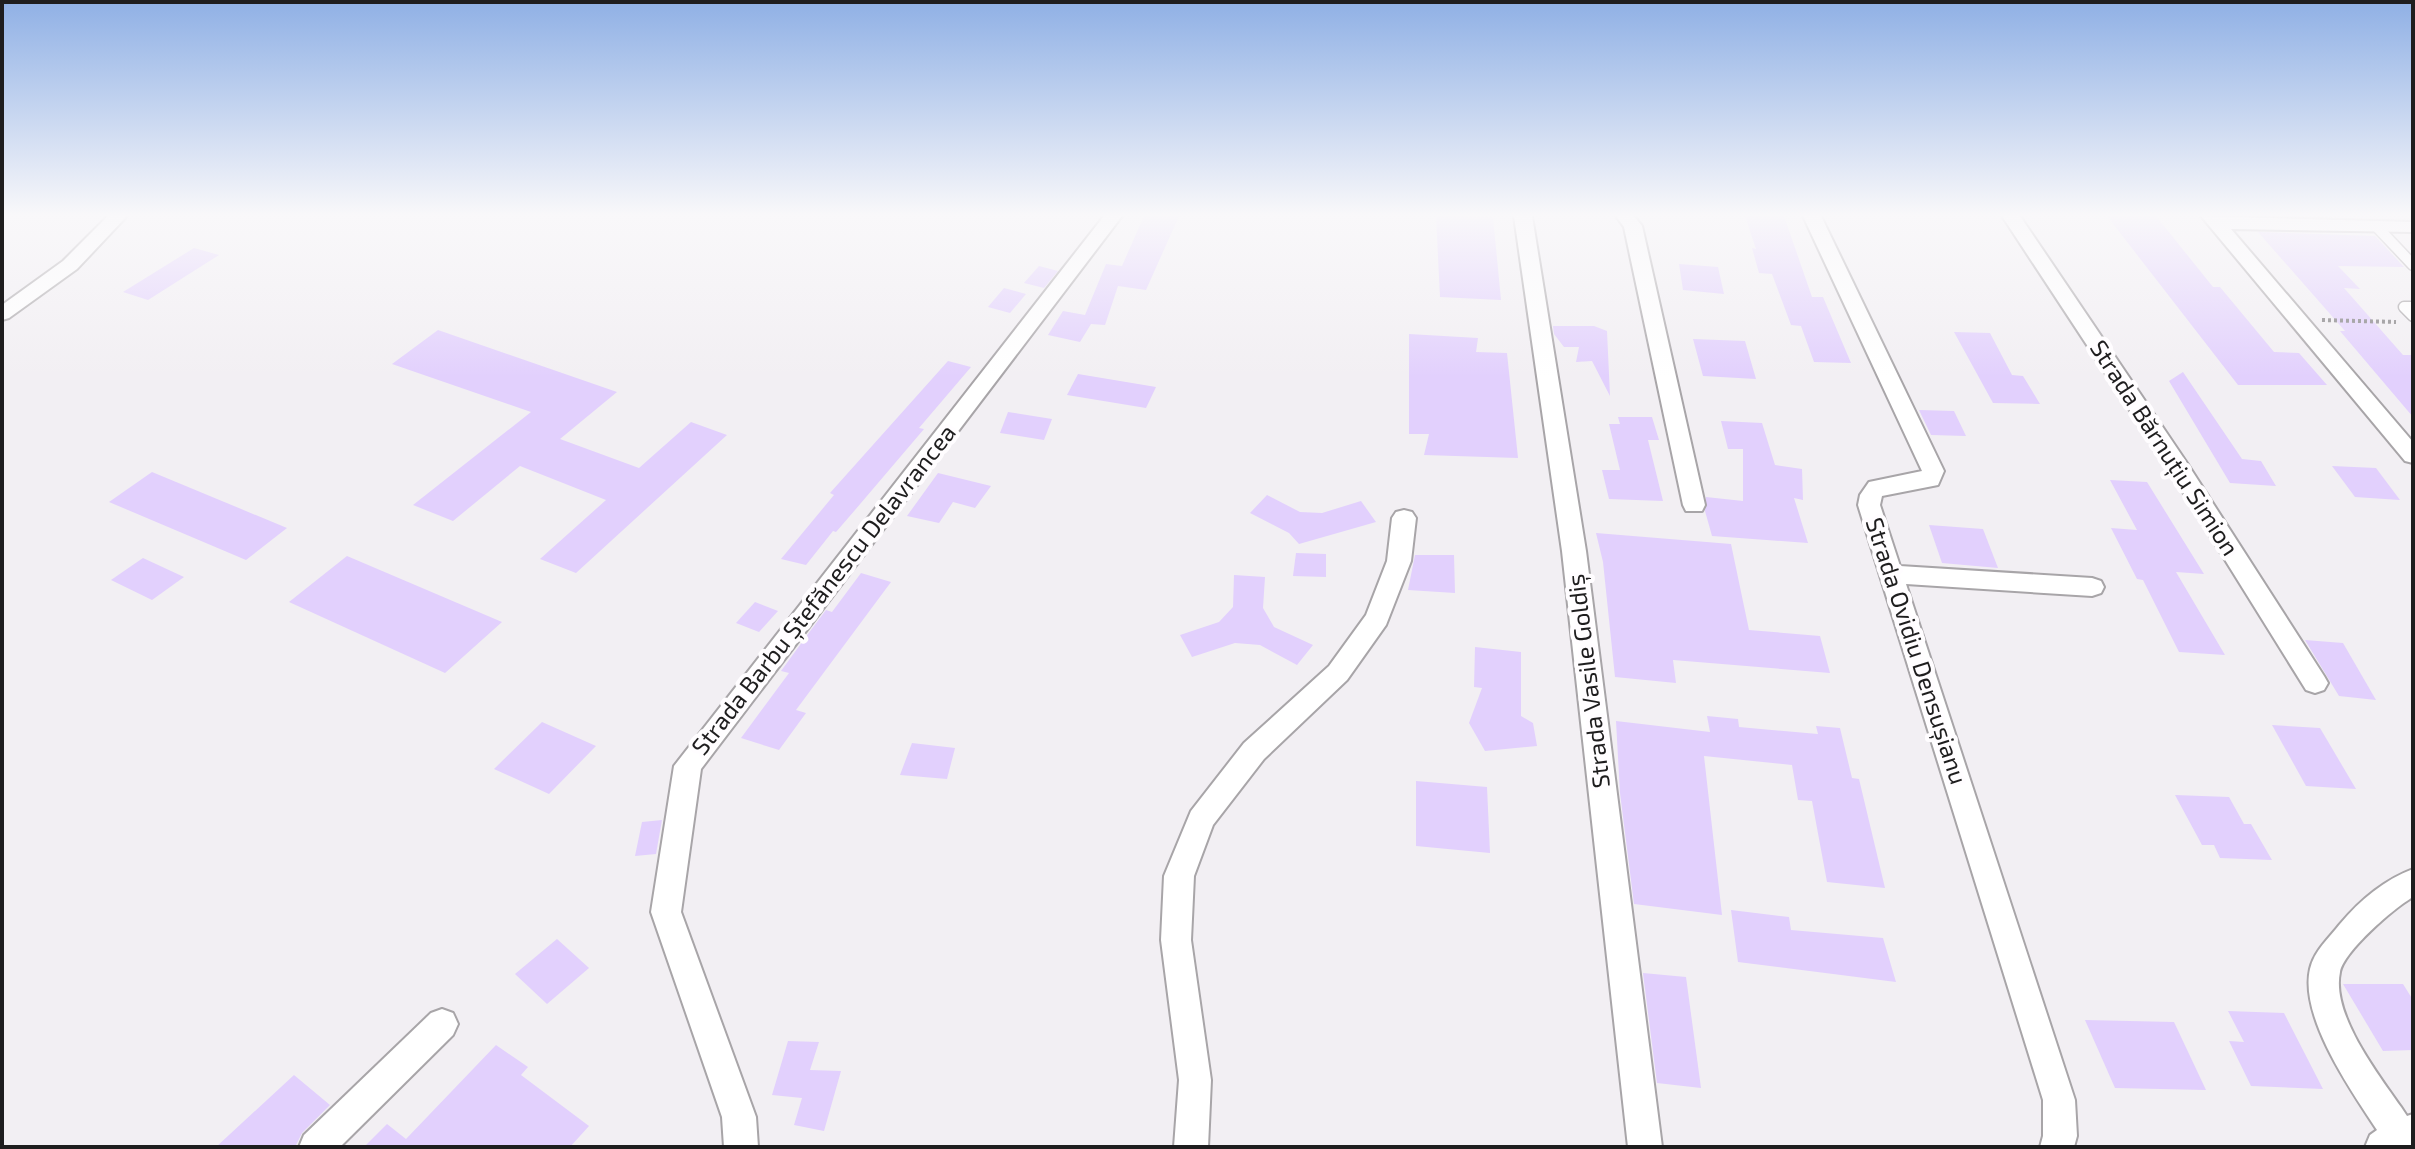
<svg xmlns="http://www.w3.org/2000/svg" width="2415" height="1149" font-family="'Exo 2',sans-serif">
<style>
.building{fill:#e2d0fd}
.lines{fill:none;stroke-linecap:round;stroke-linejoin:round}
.service-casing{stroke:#a8a5a8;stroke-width:13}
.minor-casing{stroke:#a8a5a8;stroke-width:4}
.path{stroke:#7e7c7e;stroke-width:4;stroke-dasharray:3 3;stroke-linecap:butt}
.service{stroke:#fff;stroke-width:10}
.minor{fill:#fff;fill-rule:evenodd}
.labels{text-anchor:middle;stroke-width:8;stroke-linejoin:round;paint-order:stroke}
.street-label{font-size:24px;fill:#1e1d1e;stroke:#fffdff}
</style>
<rect width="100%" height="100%" fill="#f2eff3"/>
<g class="building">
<polygon points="1144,216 1179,216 1146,290 1118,286 1105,325 1091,324 1080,342 1048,335 1063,311 1085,315 1106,264 1122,266"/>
<polygon points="1436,216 1493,217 1501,300 1440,297"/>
<polygon points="1745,216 1784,216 1812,297 1823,297 1851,363 1814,362 1801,326 1791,325 1772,274 1759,273 1752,248 1756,249"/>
<polygon points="2107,216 2156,216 2213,287 2220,287 2274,352 2299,353 2327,385 2238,385"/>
<polygon points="2258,232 2375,236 2404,267 2338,266 2360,289 2344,288 2403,355 2413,355 2413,417 2340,331 2345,331"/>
<polygon points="194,248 219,255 148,300 123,292"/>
<polygon points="1679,264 1718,267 1724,294 1683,290"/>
<polygon points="1039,266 1058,271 1044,288 1024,283"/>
<polygon points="1004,288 1026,294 1010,313 988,307"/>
<polygon points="1553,326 1594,326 1607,331 1610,396 1592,361 1576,362 1579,347 1564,347 1554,334"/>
<polygon points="438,330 617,392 560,439 639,468 691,422 727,435 576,573 540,559 606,500 520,466 453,521 413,505 531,412 392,364"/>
<polygon points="1954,332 1990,333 2012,375 2023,376 2040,404 1993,403"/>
<polygon points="1409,334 1478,338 1476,352 1507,353 1518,458 1424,455 1429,434 1409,434"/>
<polygon points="1693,339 1745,341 1756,379 1703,376"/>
<polygon points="948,361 971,367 919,428 924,429 855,510 836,532 833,531 806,565 781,559 834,495 830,493"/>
<polygon points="2183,372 2242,459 2261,461 2276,486 2230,483 2169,381"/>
<polygon points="1078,374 1156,387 1146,408 1067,395"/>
<polygon points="1919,410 1954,411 1966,436 1931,435"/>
<polygon points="1008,412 1052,419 1044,440 1000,433"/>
<polygon points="1618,417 1652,417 1659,440 1648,440 1663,501 1609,499 1602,470 1620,470 1609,424 1620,424"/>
<polygon points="1721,421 1762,423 1775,465 1802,469 1803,500 1794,498 1808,543 1712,536 1705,511 1706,497 1743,501 1743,449 1728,449"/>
<polygon points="2332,466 2376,468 2400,500 2355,497"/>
<polygon points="152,472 287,528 246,560 109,502"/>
<polygon points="938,473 991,486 975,508 953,502 939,523 907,516"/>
<polygon points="2110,480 2147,482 2204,574 2176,572 2225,655 2179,652 2143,580 2137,579 2111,528 2137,530"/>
<polygon points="1267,495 1300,512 1322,513 1361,501 1376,522 1299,544 1289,533 1250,513"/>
<polygon points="1929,525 1983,529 1998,568 1942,563"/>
<polygon points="1596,533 1731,544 1749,630 1820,636 1830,673 1673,660 1676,683 1615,677 1603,562"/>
<polygon points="1296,553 1326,554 1326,577 1293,576"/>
<polygon points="1415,555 1454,555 1455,593 1408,590"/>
<polygon points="347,556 502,622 445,673 289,602"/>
<polygon points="143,558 184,577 152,600 111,580"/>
<polygon points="861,573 891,582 796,710 806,713 779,750 741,738 789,673 781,671 808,634 826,610 832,612"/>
<polygon points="1234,575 1265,577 1263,608 1274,627 1313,645 1297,665 1260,645 1235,643 1192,657 1180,635 1219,622 1233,607"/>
<polygon points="755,602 778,611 759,632 736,623"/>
<polygon points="2305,640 2343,643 2376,700 2339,696"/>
<polygon points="1475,647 1521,652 1521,716 1533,723 1537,746 1485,751 1469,723 1482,688 1474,687"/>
<polygon points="1707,716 1738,719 1739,727 1818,734 1816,726 1840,728 1852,778 1859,779 1885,888 1827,882 1812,801 1798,800 1792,765 1704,756 1722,915 1634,904 1620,793 1616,721 1710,732"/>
<polygon points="542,722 596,746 549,794 494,769"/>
<polygon points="2272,725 2320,728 2356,789 2306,786"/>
<polygon points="912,743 955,748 947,779 900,775"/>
<polygon points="1416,781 1487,787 1490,853 1416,846"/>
<polygon points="2175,795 2229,797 2244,824 2251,824 2272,860 2220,858 2214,845 2202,845"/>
<polygon points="662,820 656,854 635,856 642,822"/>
<polygon points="1731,910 1789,917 1791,930 1883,938 1896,982 1738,962"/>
<polygon points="557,939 589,968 547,1004 515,974"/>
<polygon points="1643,973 1686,977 1701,1088 1657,1083"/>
<polygon points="2343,984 2403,984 2413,1000 2413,1050 2383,1051"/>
<polygon points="2228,1011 2284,1013 2323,1089 2251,1086 2229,1041 2244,1042"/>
<polygon points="2085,1020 2174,1022 2206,1090 2115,1088"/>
<polygon points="788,1041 819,1042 810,1070 841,1071 824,1131 794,1125 802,1098 772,1095"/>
<polygon points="496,1045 528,1067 521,1075 589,1126 570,1147 364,1147 387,1124 406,1139"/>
<polygon points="294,1075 330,1105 302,1133 295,1147 216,1147"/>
</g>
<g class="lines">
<g class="service-casing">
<g id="service">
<polyline points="2377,227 2413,265"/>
<polyline points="2413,307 2404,307 2413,316"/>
</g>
</g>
<g class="minor-casing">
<g id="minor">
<polygon points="108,216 127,216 77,269 9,318 2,320 2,305 63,261"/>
<polygon points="1104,216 1122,216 701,769 681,912 756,1117 758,1147 724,1147 722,1117 651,912 674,766"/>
<polygon points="1514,216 1532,216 1586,551 1662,1147 1628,1147 1562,551"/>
<polygon points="1616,216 1634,216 1642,226 1705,505 1702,511 1686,511 1683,505 1624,227"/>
<polygon points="1803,216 1821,216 1944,471 1938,485 1882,496 1880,505 1900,566 2092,578 2101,581 2104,587 2101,593 2092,596 1906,584 2075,1100 2077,1136 2074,1147 2040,1147 2043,1136 2043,1100 1858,505 1860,495 1869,482 1922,471"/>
<polygon points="2002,216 2020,216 2187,463 2324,676 2328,683 2324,690 2315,693 2306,690 2171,473"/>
<polygon points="2201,216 2413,222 2413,232 2231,229 2413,442 2413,463 2405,461"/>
<polygon points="1404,510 1412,512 1416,518 1411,561 1386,625 1347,680 1264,759 1213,825 1194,876 1191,940 1211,1080 1208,1147 1174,1147 1179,1080 1161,940 1164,876 1191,811 1244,743 1329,666 1366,615 1387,561 1392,518 1396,512"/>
<path d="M2413 869V897C2394 908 2344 951 2340 972 2331 1014 2378 1074 2401 1107L2407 1116 2413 1114V1147H2365L2370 1135 2377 1130C2352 1092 2299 1017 2310 969 2314 951 2329 938 2340 924 2360 900 2384 880 2413 869Z"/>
<polygon points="442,1009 453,1013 458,1024 453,1035 340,1147 299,1147 304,1135 431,1013"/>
</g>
</g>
<polyline class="path" points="2322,320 2396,322"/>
<use href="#service" class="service"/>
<use href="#minor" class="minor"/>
</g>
<linearGradient id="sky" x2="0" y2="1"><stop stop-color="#8fb0e5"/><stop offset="0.57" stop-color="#f9f8fa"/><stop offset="1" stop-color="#f9f8fa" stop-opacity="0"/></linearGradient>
<rect width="2415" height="377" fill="url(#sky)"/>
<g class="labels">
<g class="street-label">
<text transform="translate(2164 448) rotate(57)" y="8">Strada Bărnuțiu Simion</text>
<text transform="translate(824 590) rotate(-52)" y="8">Strada Barbu Ștefănescu Delavrancea</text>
<text transform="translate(1916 651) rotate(72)" y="8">Strada Ovidiu Densușianu</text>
<text transform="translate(1589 681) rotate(-97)" y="8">Strada Vasile Goldiș</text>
</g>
</g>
<rect width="2415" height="1149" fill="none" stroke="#1e1d1e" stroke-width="8"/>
</svg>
